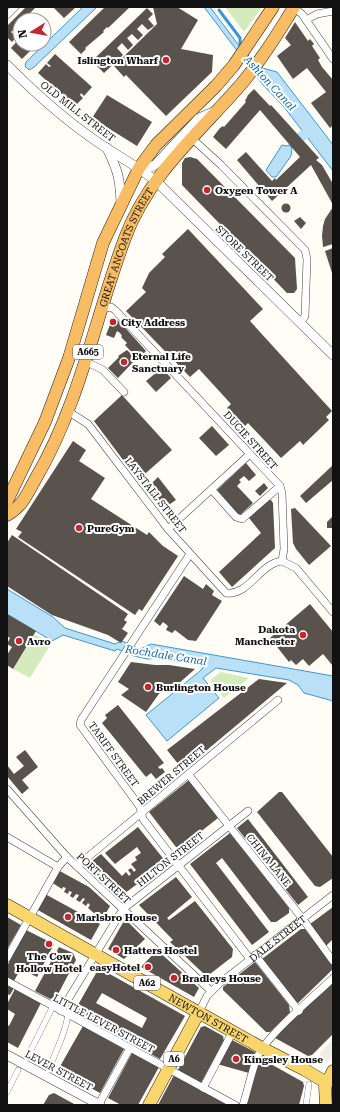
<svg xmlns="http://www.w3.org/2000/svg" width="340" height="1112" font-family="'Roboto Serif',serif">
<style>
.green{fill:#d5ebbd}
.plaza{fill:#f1ede2}
.water{fill:#b9e0f7;stroke:#3f96cf}
.lines{fill:none;stroke-linecap:round;stroke-linejoin:round}
.stream{stroke:#3f96cf;stroke-width:3}
.canal{stroke:#b9e0f7;stroke-width:10}
.building{fill:#5a524d;fill-rule:evenodd}
.pedestrian-casing{stroke:#444;stroke-width:6}
.minor-casing{stroke:#444;stroke-width:8}
.tertiary-casing{stroke:#444;stroke-width:10}
.primary-casing{stroke:#222;stroke-width:13}
.trunk-casing{stroke:#222;stroke-width:13}
.pedestrian{stroke:#fff;stroke-width:5.5}
.minor{stroke:#fff;stroke-width:7}
.tertiary{stroke:#fff;stroke-width:9}
.primary{stroke:#f9d66b;stroke-width:12}
.trunk{stroke:#f7bc64;stroke-width:12}
.poi-dot{fill:#c4262e;stroke:#fff;stroke-width:1.5}
.labels{text-anchor:middle;stroke-width:4;stroke-linejoin:round;paint-order:stroke}
.shield{fill:#fff;stroke:#585858;stroke-width:1}
.shield-label{font-size:9px;font-weight:bold;fill:#111}
.poi-label{font-size:10px;font-weight:bold;fill:#111;stroke:#fff;text-anchor:start}
.street-label{font-size:10px;fill:#111;stroke:#fff}
.water-label{font-size:11px;font-style:italic;fill:#1768a6;stroke:#fff}
</style>
<rect width="100%" height="100%" fill="#fffdf5"/>
<g class="green">
<polygon points="225,7 262,7 244,32"/>
<polygon points="35,634 51,644 30,678 13,669"/>
<polygon points="221,672 249,678 224,698 210,680"/>
</g>
<polygon class="plaza" points="333,1039 333,1057 325,1064 313,1064 321,1055 320,1053"/>
<g class="water">
<polygon points="83,7 97,7 33,68 29,70 25,66 26,62"/>
<polygon points="204,7 210,7 237,43 259,67 277,72 314,120 333,145 333,171 284,107 263,85"/>
<polygon points="282,145 287,146 289,145 292,148 291,156 276,177 272,177 266,170"/>
<polygon points="7,589 53,617 65,628 115,644 122,641 140,649 151,644 333,676 333,701 304,693 298,685 289,680 216,668 203,678 219,698 167,741 146,715 200,671 203,668 203,665 164,658 147,659 134,656 117,649 115,651 63,635 52,641 7,614"/>
</g>
<g class="lines">
<polyline class="stream" points="219,10 240,38 240,49"/>
<polyline class="canal" points="301,137 311,129"/>
</g>
<g class="building">
<polygon points="26,7 36,7 23,20 20,20 20,23 11,32 16,37 12,42 7,37 7,26"/>
<polygon points="53,7 76,7 64,18"/>
<polygon points="105,7 130,7 108,28 107,27 103,31 104,32 85,48 86,49 81,54 69,42"/>
<polygon points="153,7 177,7 198,20 181,49 213,55 212,72 166,116 126,75 124,77 114,66 157,24"/>
<polygon points="147,8 153,14 148,19 154,26 148,30 142,24 137,29 143,35 138,40 132,34 127,38 133,45 128,50 122,43 117,48 123,55 104,73 92,61"/>
<polygon points="295,22 308,41 310,39 314,44 312,46 320,58 318,60 322,67 333,80 333,125 330,128 311,103 326,92 307,68 293,79 277,56 291,45 285,38"/>
<polygon points="20,38 20,44 37,44 22,59 11,48"/>
<polygon points="55,54 92,87 84,96 81,93 80,95 83,98 75,106 38,73 46,64 49,67 51,66 47,63"/>
<polygon points="254,89 270,106 271,105 319,158 316,160 322,165 333,184 333,202 332,203 311,165 272,201 237,160 246,152 272,181 275,178 276,180 300,157 260,110 226,149 213,137 220,128 223,126 224,127 246,102 245,101 248,95"/>
<polygon points="107,95 152,122 137,146 92,118"/>
<polygon points="190,157 197,159 295,258 297,289 294,293 287,293 182,185 182,163 185,158"/>
<circle cx="286" cy="208" r="4.5"/>
<polygon points="333,207 333,244 323,247 322,236 323,226 325,219"/>
<polygon points="300,217 306,223 301,229 294,221"/>
<polygon points="188,229 263,309 250,321 332,411 326,417 329,420 303,445 300,441 281,458 248,423 244,427 227,408 231,404 199,369 190,377 126,311 146,292 142,288 149,273 165,257 162,254"/>
<polygon points="333,248 333,276 325,251"/>
<polygon points="113,317 120,322 146,351 138,359 125,345 127,343 121,337 122,336 120,333 117,331 114,338 106,335"/>
<polygon points="127,350 136,359 118,378 108,368 119,357 118,356"/>
<polygon points="162,368 171,378 156,392 146,381"/>
<polygon points="122,395 172,450 138,480 94,421"/>
<polygon points="212,426 229,445 216,456 199,438"/>
<polygon points="73,441 86,450 79,461 105,478 91,499 147,535 149,532 163,546 178,556 142,611 139,609 135,615 18,537 22,532 16,529"/>
<polygon points="246,463 256,475 249,481 244,476 239,480 241,482 237,486 253,503 239,516 217,490"/>
<polygon points="333,465 333,480 306,503 300,496"/>
<polygon points="158,477 176,500 164,508 148,487"/>
<polygon points="264,483 268,488 260,496 255,491"/>
<polygon points="269,500 271,500 273,503 275,548 232,587 219,572 261,533 249,518"/>
<polygon points="295,508 331,546 309,565 296,549 293,543 291,509"/>
<polygon points="333,516 333,528 327,528 327,522"/>
<polygon points="12,535 128,614 124,620 127,622 122,629 128,633 121,643 108,635 52,615 7,586 7,543"/>
<polygon points="184,576 203,589 206,584 214,591 212,595 222,601 196,641 188,640 175,630 172,633 166,630 168,626 163,622 160,626 154,621"/>
<polygon points="310,604 333,632 333,666 323,654 309,666 303,659 296,665 291,660 289,662 270,638"/>
<polygon points="7,614 36,631 13,669 7,665 7,655 12,647 7,644 10,638 7,636"/>
<polygon points="131,662 155,665 169,665 195,669 177,685 161,691 146,712 121,695 129,689 118,682"/>
<polygon points="259,679 287,683 183,770 167,750"/>
<polygon points="118,705 164,763 158,767 160,769 162,768 165,772 156,779 151,773 146,777 102,723 107,718 105,715"/>
<polygon points="25,750 38,767 22,780 29,788 22,794 7,776 7,765 14,774 24,766 16,757"/>
<polygon points="189,780 218,818 180,848 176,847 149,812"/>
<polygon points="279,792 282,792 333,857 333,878 320,887 315,886 257,812"/>
<polygon points="248,819 308,897 298,905 237,828"/>
<polygon points="138,827 166,862 120,897 87,865 101,854 122,876 126,872 129,876 131,874 128,870 131,868 134,872 136,870 131,864 137,860 135,857 141,853 137,847 115,864 105,853"/>
<polygon points="230,833 289,908 289,913 276,922 271,922 222,858 216,863 269,932 252,945 190,864"/>
<polygon points="58,870 89,887 110,906 102,920 88,908 90,905 88,903 86,906 82,903 85,899 83,898 80,902 76,900 79,895 76,894 73,898 70,896 72,892 69,891 68,894 64,892 66,888 63,887 62,889 51,882"/>
<polygon points="176,877 192,897 167,918 169,920 195,901 233,949 232,957 210,974 204,974 170,942 173,940 139,905"/>
<polygon points="45,894 100,924 91,940 36,909"/>
<polygon points="333,907 333,939 326,946 310,924"/>
<polygon points="7,917 21,925 7,949"/>
<polygon points="125,919 145,939 124,959 108,949"/>
<polygon points="301,929 305,929 333,966 333,969 297,1004 262,959"/>
<polygon points="26,930 54,944 37,977 29,973 30,970 22,966 14,981 7,977 7,966"/>
<polygon points="59,947 73,953 76,960 56,998 52,1000 35,991"/>
<polygon points="157,950 199,988 194,997 141,967"/>
<polygon points="255,962 289,1005 290,1013 270,1032 266,1032 223,990 223,987"/>
<path d="M99 968 185 1016 160 1059 74 1012ZM102 993 147 1018 142 1028 96 1003Z"/>
<polygon points="333,981 333,1034 312,1055 308,1056 275,1038 275,1036"/>
<polygon points="7,985 14,988 10,995 7,994"/>
<polygon points="15,989 41,1003 18,1048 7,1042 7,1025 9,1026 15,1014 7,1009 7,1004"/>
<polygon points="83,1026 124,1049 100,1093 58,1070"/>
<polygon points="205,1026 223,1036 224,1041 201,1083 178,1070 201,1027"/>
<polygon points="232,1040 255,1052 249,1073 217,1064"/>
<polygon points="132,1053 159,1067 138,1105 121,1105 108,1098"/>
<polygon points="260,1058 303,1082 304,1086 299,1105 246,1105"/>
<polygon points="174,1075 224,1103 227,1105 158,1105"/>
<polygon points="54,1093 76,1105 43,1105 49,1095"/>
</g>
<g class="lines">
<g class="pedestrian-casing">
<g id="pedestrian">
<polyline points="27,1058 52,1008"/>
<path d="M49 1070C55 1051 66 1034 68 1014"/>
<polyline points="7,1092 18,1070"/>
<polyline points="306,1105 309,1084"/>
</g>
</g>
<g class="minor-casing">
<g id="minor">
<polyline points="294,8 302,14 333,59"/>
<polyline points="7,15 15,7"/>
<polyline points="306,20 317,14 333,11"/>
<polyline points="197,143 221,165 305,250 307,259 305,316 301,322"/>
<polyline points="101,309 111,307 115,310 280,486 282,493 284,549 282,561"/>
<polyline points="85,361 103,370 124,392"/>
<path d="M69 412 88 424 168 529 226 593C249 596 260 563 282 561"/>
<polyline points="212,490 236,517 242,519 280,486"/>
<polyline points="168,529 250,454"/>
<polyline points="190,554 81,720 80,725 140,807 143,819 250,959"/>
<polyline points="282,561 296,568 333,612"/>
<polyline points="188,774 302,918 333,961"/>
<polyline points="7,789 67,857 211,991"/>
<polyline points="7,837 58,867 67,857"/>
<polyline points="77,866 278,700"/>
<polyline points="255,955 299,1011"/>
<polyline points="7,958 58,867"/>
<polyline points="7,981 235,1105"/>
<polyline points="61,1011 123,909 248,811"/>
<path id="s1" d="M199 1012 207 996 220 983 333 895"/>
<polyline points="203,1088 233,1031"/>
<polyline points="99,1104 130,1048"/>
<path d="M243 1105C248 1090 251 1073 257 1058 266 1035 314 997 333 978"/>
</g>
</g>
<g class="tertiary-casing">
<g id="tertiary">
<path d="M7 65C35 93 64 119 96 141 116 155 137 166 156 181L333 355"/>
<path d="M107 148C118 171 120 178 121 203"/>
<polyline points="139,168 148,168 155,165 199,118 215,111"/>
<polyline points="7,1055 100,1105"/>
</g>
</g>
<g class="primary-casing">
<g id="primary">
<path id="s2" d="M7 905 262 1048 305 1070 327 1083"/>
<polyline points="149,1105 199,1012"/>
<polyline points="326,1105 325,1087 333,1071"/>
</g>
</g>
<g class="trunk-casing">
<g id="trunk">
<polyline points="7,501 45,422 69,358 103,243 139,168 156,145 216,86 234,65 273,7"/>
<path id="s3" d="M7 515C23 506 27 494 36 478 80 403 95 318 125 238 148 175 201 131 243 82 262 59 279 32 294 7"/>
</g>
</g>
<use href="#pedestrian" class="pedestrian"/>
<use href="#minor" class="minor"/>
<use href="#tertiary" class="tertiary"/>
<use href="#primary" class="primary"/>
<use href="#trunk" class="trunk"/>
</g>
<g class="poi-dot">
<circle cx="166" cy="60" r="4"/>
<circle cx="207" cy="190" r="4"/>
<circle cx="113" cy="322" r="4"/>
<circle cx="124" cy="362" r="4"/>
<circle cx="79" cy="528" r="4"/>
<circle cx="303" cy="635" r="4"/>
<circle cx="19" cy="641" r="4"/>
<circle cx="148" cy="687" r="4"/>
<circle cx="68" cy="917" r="4"/>
<circle cx="49" cy="944" r="4"/>
<circle cx="116" cy="950" r="4"/>
<circle cx="148" cy="967" r="4"/>
<circle cx="174" cy="978" r="4"/>
<circle cx="236" cy="1059" r="4"/>
</g>
<g class="labels">
<g class="shield">
<rect x="73" y="345" width="30" height="14" rx="3"/>
<rect x="134" y="976" width="26" height="14" rx="3"/>
<rect x="164" y="1052" width="20" height="14" rx="3"/>
</g>
<g class="shield-label">
<text x="88" y="355">A665</text>
<text x="147" y="986">A62</text>
<text x="174" y="1062">A6</text>
</g>
<g class="poi-label">
<text x="158" y="64" text-anchor="end">Islington Wharf</text>
<text x="215" y="194">Oxygen Tower A</text>
<text x="121" y="326">City Address</text>
<text x="132" y="360">Eternal Life<tspan x="132" dy="12">Sanctuary</tspan></text>
<text x="87" y="532">PureGym</text>
<text x="295" y="633" text-anchor="end">Dakota<tspan x="295" dy="12">Manchester</tspan></text>
<text x="27" y="645">Avro</text>
<text x="156" y="691">Burlington House</text>
<text x="76" y="921">Marlsbro House</text>
<text x="124" y="954">Hatters Hostel</text>
<text x="49" y="960" text-anchor="middle">The Cow<tspan x="49" dy="12">Hollow Hotel</tspan></text>
<text x="140" y="971" text-anchor="end">easyHotel</text>
<text x="182" y="982">Bradleys House</text>
<text x="244" y="1063">Kingsley House</text>
</g>
<g class="street-label">
<text transform="translate(78 111) rotate(38)" y="4">OLD MILL STREET</text>
<text dy="4" stroke="none"><textPath href="#s3" startOffset="296">GREAT ANCOATS STREET</textPath></text>
<text transform="translate(245 253) rotate(44)" y="4">STORE STREET</text>
<text transform="translate(251 440) rotate(48)" y="4">DUCIE STREET</text>
<text transform="translate(156 495) rotate(52)" y="4">LAYSTALL STREET</text>
<text transform="translate(114 754) rotate(54)" y="4">TARIFF STREET</text>
<text transform="translate(171 775) rotate(-40)" y="4">BREWER STREET</text>
<text transform="translate(170 859) rotate(-38)" y="4">HILTON STREET</text>
<text transform="translate(269 860) rotate(51)" y="4">CHINA LANE</text>
<text transform="translate(104 878) rotate(43)" y="4">PORT STREET</text>
<text dy="4" stroke="none"><textPath href="#s1" startOffset="109">DALE STREET</textPath></text>
<text dy="4" stroke="none"><textPath href="#s2" startOffset="231">NEWTON STREET</textPath></text>
<text transform="translate(104 1023) rotate(28)" y="4">LITTLE LEVER STREET</text>
<text transform="translate(59 1070) rotate(28)" y="4">LEVER STREET</text>
</g>
<g class="water-label">
<text transform="translate(270 83) rotate(47)" y="4">Ashton Canal</text>
<text transform="translate(166 655) rotate(9)" y="4">Rochdale Canal</text>
</g>
</g>
<rect width="340" height="1112" fill="none" stroke="#111111" stroke-width="16"/>
<g transform="translate(32 32) rotate(259)"><circle r="19" fill="#ffffff" stroke="#a0a0a0"/>
<path d="M0-3L7 15L0 10L-7 15Z" fill="#c4262e"/>
<text y="-6" font-size="11" font-weight="bold" text-anchor="middle" fill="#111111">N</text>
</g>
</svg>
